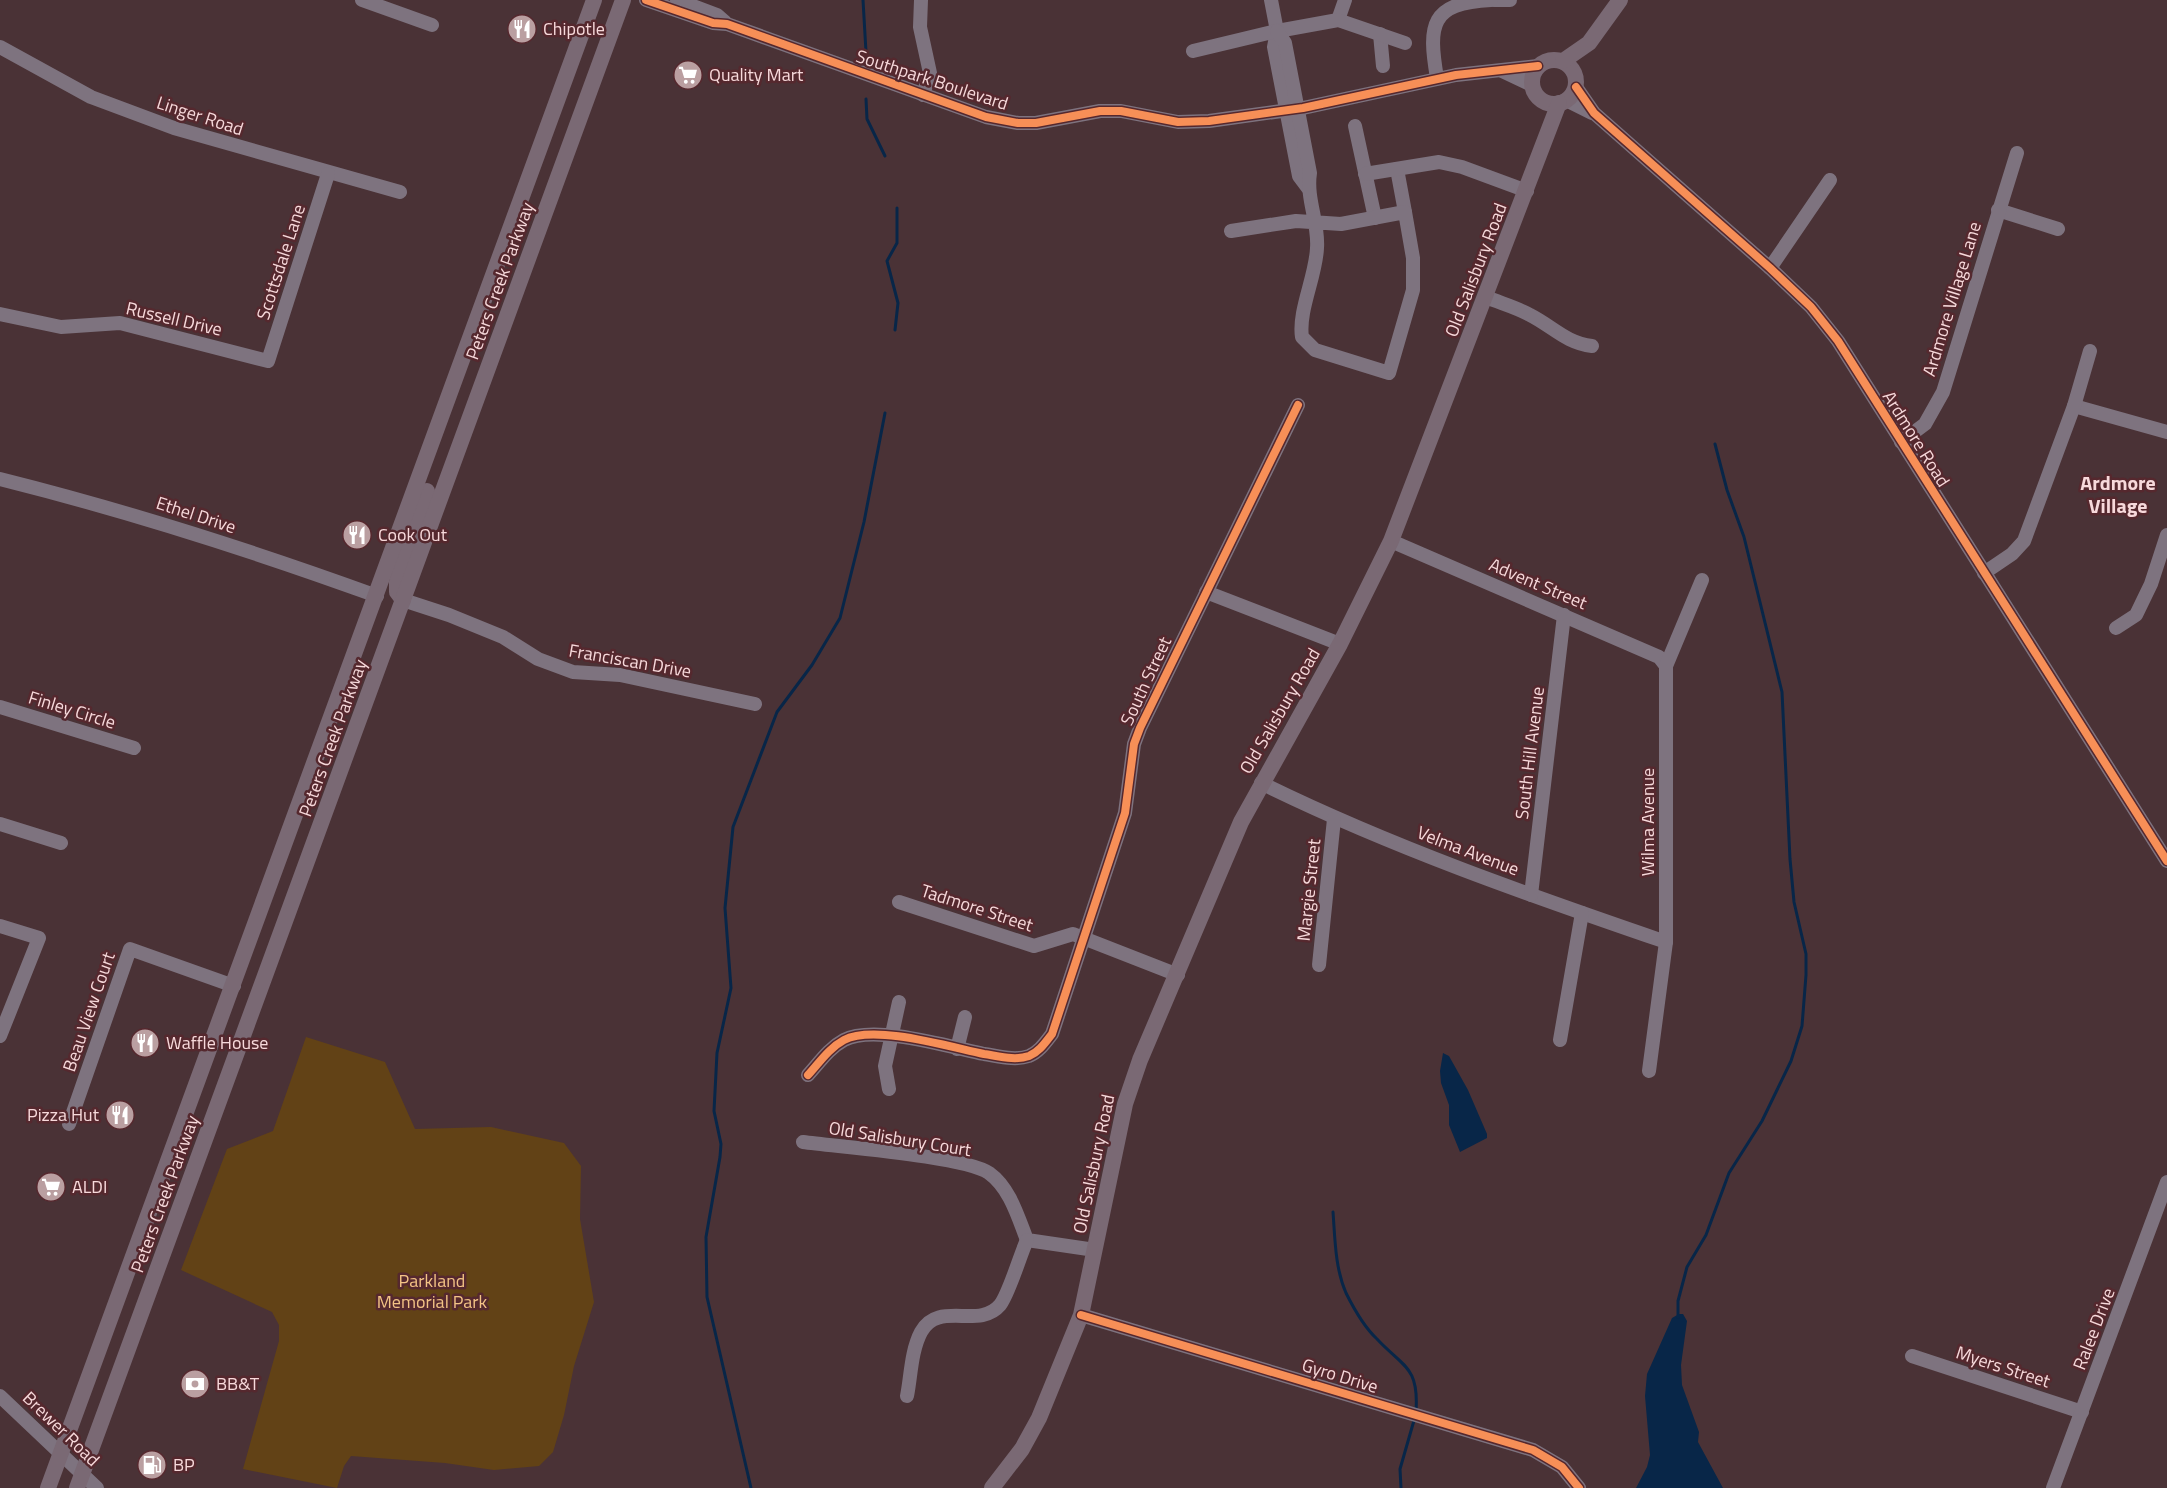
<svg xmlns="http://www.w3.org/2000/svg" width="2167" height="1488" font-family="'Titillium Web',sans-serif">
<style>
.green{fill:#624216}
.water{fill:#082648}
.lines{fill:none;stroke-linecap:round;stroke-linejoin:round}
.stream{stroke:#082648;stroke-width:3}
.minor{stroke:#7e737f;stroke-width:14}
.major{stroke:#7a6974;stroke-width:16}
.cycleway-casing{stroke:#55282e;stroke-width:11}
.cycleway{stroke:#f78f57;stroke-width:8}
.labels{text-anchor:middle;stroke-width:5;stroke-linejoin:round;paint-order:stroke}
.poi-label{font-size:18px;fill:#f7d9db;stroke:#55282e;text-anchor:start}
.street-label{font-size:18px;fill:#f7d9db;stroke:#55282e}
.park-label{font-size:18px;fill:#f3c385;stroke:#55282e}
.neighbourhood-label{font-size:20px;font-weight:bold;fill:#f7d9db;stroke:#55282e}
</style>
<rect width="100%" height="100%" fill="#4a3236"/>
<polygon class="green" points="306,1037 385,1062 415,1129 491,1127 564,1143 581,1166 580,1219 594,1302 574,1366 564,1415 553,1452 539,1466 494,1470 445,1463 351,1456 344,1466 337,1488 243,1469 279,1341 279,1325 272,1312 181,1270 227,1149 273,1131"/>
<g class="water">
<polygon points="1443,1053 1449,1056 1468,1090 1487,1134 1487,1138 1460,1152 1449,1125 1449,1105 1441,1083 1440,1071"/>
<polygon points="1679,1314 1683,1314 1687,1321 1681,1365 1682,1385 1699,1432 1698,1442 1723,1488 1636,1488 1647,1467 1650,1455 1645,1396 1647,1374 1672,1318"/>
</g>
<g class="lines">
<g class="stream">
<polyline points="863,0 866,52"/>
<polyline points="866,99 867,119 885,156"/>
<polyline points="895,330 898,303 887,261 897,243 897,208"/>
<path d="M1333 1212C1335 1238 1335 1268 1346 1293 1354 1309 1364 1327 1377 1339 1403 1367 1419 1366 1416 1411"/>
<polyline points="1678,1317 1678,1301 1687,1267 1706,1235 1729,1173 1762,1121 1791,1061 1802,1026 1806,975 1806,954 1794,902 1790,859 1782,692 1744,537 1727,490 1715,444"/>
<polyline points="751,1488 707,1297 706,1237 720,1157 721,1144 714,1111 717,1053 731,988 725,908 733,827 777,712 812,665 840,618 864,522 885,413"/>
<polyline points="1401,1488 1400,1469 1415,1417"/>
</g>
<g class="minor">
<polyline points="362,0 432,25"/>
<polyline points="646,0 713,23 727,24 986,117 1018,123 1036,123 1100,111 1121,111 1178,122 1209,121 1303,108 1456,75 1538,66"/>
<polyline points="677,0 717,15 725,22"/>
<polyline points="921,0 920,27 930,73 923,95"/>
<polyline points="1271,0 1277,31 1274,47 1299,176 1308,188"/>
<polyline points="1494,0 1510,0"/>
<polyline points="1338,20 1345,0"/>
<polyline points="1380,34 1383,66"/>
<polyline points="0,47 91,97 174,128 400,192"/>
<polyline points="1193,51 1272,32 1338,20 1405,43"/>
<polyline points="1502,71 1532,85"/>
<path d="M1437 78C1428 25 1430 3 1491 0"/>
<polyline points="1576,87 1594,113 1770,268 1811,307 1838,341 2167,861"/>
<polyline points="1566,100 1592,113"/>
<polyline points="1355,126 1375,218"/>
<polyline points="1397,169 1405,212"/>
<polyline points="1365,174 1439,162 1462,167 1527,191"/>
<polyline points="1998,210 2058,229"/>
<path d="M1231 231 1296 221 1341 224 1405 212 1413 258V290L1389 373 1315 350 1302 337C1298 311 1316 276 1317 248 1319 223 1306 199 1310 173L1285 43 1277 31"/>
<polyline points="1770,268 1830,180"/>
<path d="M1486 297C1500 303 1516 307 1530 315 1552 326 1566 343 1592 346"/>
<polyline points="0,314 61,327 120,323 268,361 328,174"/>
<polyline points="2074,406 2167,432"/>
<polyline points="1901,442 1925,424 1943,392 2017,153"/>
<path d="M0 479C128 511 253 551 377 596"/>
<polyline points="1391,541 1659,657 1666,666"/>
<polyline points="1984,573 2012,554 2024,541 2074,406 2090,351"/>
<polyline points="1206,592 1340,644"/>
<polyline points="403,600 449,615 503,637 538,659 573,672 620,675 755,704"/>
<polyline points="2116,628 2136,615 2151,584 2167,535"/>
<polyline points="0,707 134,748"/>
<path d="M1261 783C1391 847 1529 895 1666 942"/>
<polyline points="0,824 61,843"/>
<polyline points="1531,895 1564,615"/>
<polyline points="899,902 1034,946 1073,934 1178,975"/>
<polyline points="0,926 39,938 0,1036"/>
<polyline points="1319,965 1334,819"/>
<polyline points="1560,1040 1582,913"/>
<polyline points="957,1049 965,1017"/>
<polyline points="1649,1071 1666,942 1666,666 1702,580"/>
<path d="M808 1075C819 1063 829 1048 844 1040 874 1024 950 1047 984 1054 998 1056 1015 1061 1029 1056 1039 1052 1045 1043 1052 1034L1125 813 1134 744 1140 728 1298 405"/>
<polyline points="889,1089 885,1066 899,1002"/>
<polyline points="69,1124 130,949 234,986"/>
<path d="M803 1142C839 1147 964 1156 989 1173 1010 1188 1018 1217 1027 1240L1095 1250"/>
<polyline points="1081,1315 1533,1450 1562,1467 1579,1488"/>
<polyline points="1912,1356 2082,1412"/>
<polyline points="0,1396 97,1488"/>
<path d="M907 1396C911 1376 911 1351 921 1332 938 1300 979 1330 1000 1305 1009 1294 1020 1255 1027 1240"/>
<polyline points="2053,1488 2167,1182"/>
</g>
<g class="major">
<circle cx="1554" cy="82" r="22"/>
<polyline points="1563,61 1589,43 1620,0"/>
<polyline points="403,600 397,592 397,582 427,491"/>
<polyline points="48,1488 594,0"/>
<polyline points="77,1488 623,0"/>
<polyline points="992,1488 1022,1449 1039,1418 1081,1315 1125,1104 1140,1060 1241,822 1340,644 1391,541 1559,103"/>
</g>
<g class="cycleway-casing">
<g id="cycleway">
<polyline points="646,0 713,23 727,24 986,117 1018,123 1036,123 1100,111 1121,111 1178,122 1209,121 1303,108 1456,75 1538,66"/>
<polyline points="1576,87 1594,113 1770,268 1811,307 1838,341 2167,861"/>
<path d="M808 1075C819 1063 829 1048 844 1040 874 1024 950 1047 984 1054 998 1056 1015 1061 1029 1056 1039 1052 1045 1043 1052 1034L1125 813 1134 744 1140 728 1298 405"/>
<polyline points="1081,1315 1533,1450 1562,1467 1579,1488"/>
</g>
</g>
<use href="#cycleway" class="cycleway"/>
</g>
<defs>
<g id="restaurant-disc" transform="scale(1.5)"><circle r="9.5" fill="#ba9fa1" stroke="#55282e"/><path d="M-5-6h1v4h1v-4h1v4h1v-4h1v5L-1.5 .5V6h-2V.5L-5-1ZM5-6V6H3V1.5H1.5Q1.5-4 5-6Z" fill="#fff"/></g>
<g id="supermarket-disc" transform="scale(1.5)"><circle r="9.5" fill="#ba9fa1" stroke="#55282e"/><path d="M-6-5.5h2.5l.6 2H6L4.5 2H-2.5L-4.4-4H-6ZM-1.5 3.2a1.3 1.3 0 1 0 .1 0ZM3 3.2a1.3 1.3 0 1 0 .1 0Z" fill="#fff"/></g>
<g id="bank-disc" transform="scale(1.5)"><circle r="9.5" fill="#ba9fa1" stroke="#55282e"/><path d="M-6-4H6V4H-6ZM0-2.3a2.3 2.3 0 1 0 0 4.6a2.3 2.3 0 1 0 0-4.6Z" fill="#fff"/></g>
<g id="fuel-disc" transform="scale(1.5)"><circle r="9.5" fill="#ba9fa1" stroke="#55282e"/><path d="M-5.5-6h7V0h2V4h1.3V-2.5L3-4.5l.8-.8L6-3V5H2.5V1h-1V6h-7ZM-4.2-4.7v3.2H.2V-4.7Z" fill="#fff"/></g>
</defs>
<g fill-rule="evenodd">
<use href="#restaurant-disc" x="522" y="29"/>
<use href="#supermarket-disc" x="688" y="75"/>
<use href="#restaurant-disc" x="357" y="535"/>
<use href="#restaurant-disc" x="145" y="1043"/>
<use href="#restaurant-disc" x="120" y="1115"/>
<use href="#supermarket-disc" x="51" y="1187"/>
<use href="#bank-disc" x="195" y="1384"/>
<use href="#fuel-disc" x="152" y="1465"/>
</g>
<g class="labels">
<g class="poi-label">
<text x="543" y="35">Chipotle</text>
<text x="709" y="81">Quality Mart</text>
<text x="378" y="541">Cook Out</text>
<text x="166" y="1049">Waffle House</text>
<text x="99" y="1121" text-anchor="end">Pizza Hut</text>
<text x="72" y="1193">ALDI</text>
<text x="216" y="1390">BB&amp;T</text>
<text x="173" y="1471">BP</text>
</g>
<g class="street-label">
<text transform="translate(932 80) rotate(18)" y="6">Southpark Boulevard</text>
<text transform="translate(200 116) rotate(18)" y="6">Linger Road</text>
<text transform="translate(281 262) rotate(-72)" y="6">Scottsdale Lane</text>
<text transform="translate(1476 270) rotate(-69)" y="6">Old Salisbury Road</text>
<text transform="translate(500 281) rotate(-70)" y="6">Peters Creek Parkway</text>
<text transform="translate(1952 299) rotate(-73)" y="6">Ardmore Village Lane</text>
<text transform="translate(174 319) rotate(13)" y="6">Russell Drive</text>
<text transform="translate(1916 439) rotate(58)" y="6">Ardmore Road</text>
<text transform="translate(196 515) rotate(18)" y="6">Ethel Drive</text>
<text transform="translate(1538 584) rotate(23)" y="6">Advent Street</text>
<text transform="translate(630 661) rotate(10)" y="6">Franciscan Drive</text>
<text transform="translate(1146 681) rotate(-65)" y="6">South Street</text>
<text transform="translate(72 710) rotate(17)" y="6">Finley Circle</text>
<text transform="translate(1280 711) rotate(-60)" y="6">Old Salisbury Road</text>
<text transform="translate(333 738) rotate(-70)" y="6">Peters Creek Parkway</text>
<text transform="translate(1530 753) rotate(-83)" y="6">South Hill Avenue</text>
<text transform="translate(1648 822) rotate(-90)" y="6">Wilma Avenue</text>
<text transform="translate(1468 851) rotate(21)" y="6">Velma Avenue</text>
<text transform="translate(1309 890) rotate(-84)" y="6">Margie Street</text>
<text transform="translate(977 908) rotate(18)" y="6">Tadmore Street</text>
<text transform="translate(89 1012) rotate(-71)" y="6">Beau View Court</text>
<text transform="translate(900 1139) rotate(9)" y="6">Old Salisbury Court</text>
<text transform="translate(1094 1164) rotate(-78)" y="6">Old Salisbury Road</text>
<text transform="translate(165 1194) rotate(-70)" y="6">Peters Creek Parkway</text>
<text transform="translate(2094 1329) rotate(-69)" y="6">Ralee Drive</text>
<text transform="translate(2003 1367) rotate(18)" y="6">Myers Street</text>
<text transform="translate(1340 1376) rotate(17)" y="6">Gyro Drive</text>
<text transform="translate(61 1429) rotate(44)" y="6">Brewer Road</text>
</g>
<g class="park-label">
<text x="432" y="1287">Parkland<tspan x="432" dy="21">Memorial Park</tspan></text>
</g>
<g class="neighbourhood-label">
<text x="2118" y="490">Ardmore<tspan x="2118" dy="23">Village</tspan></text>
</g>
</g>
</svg>
